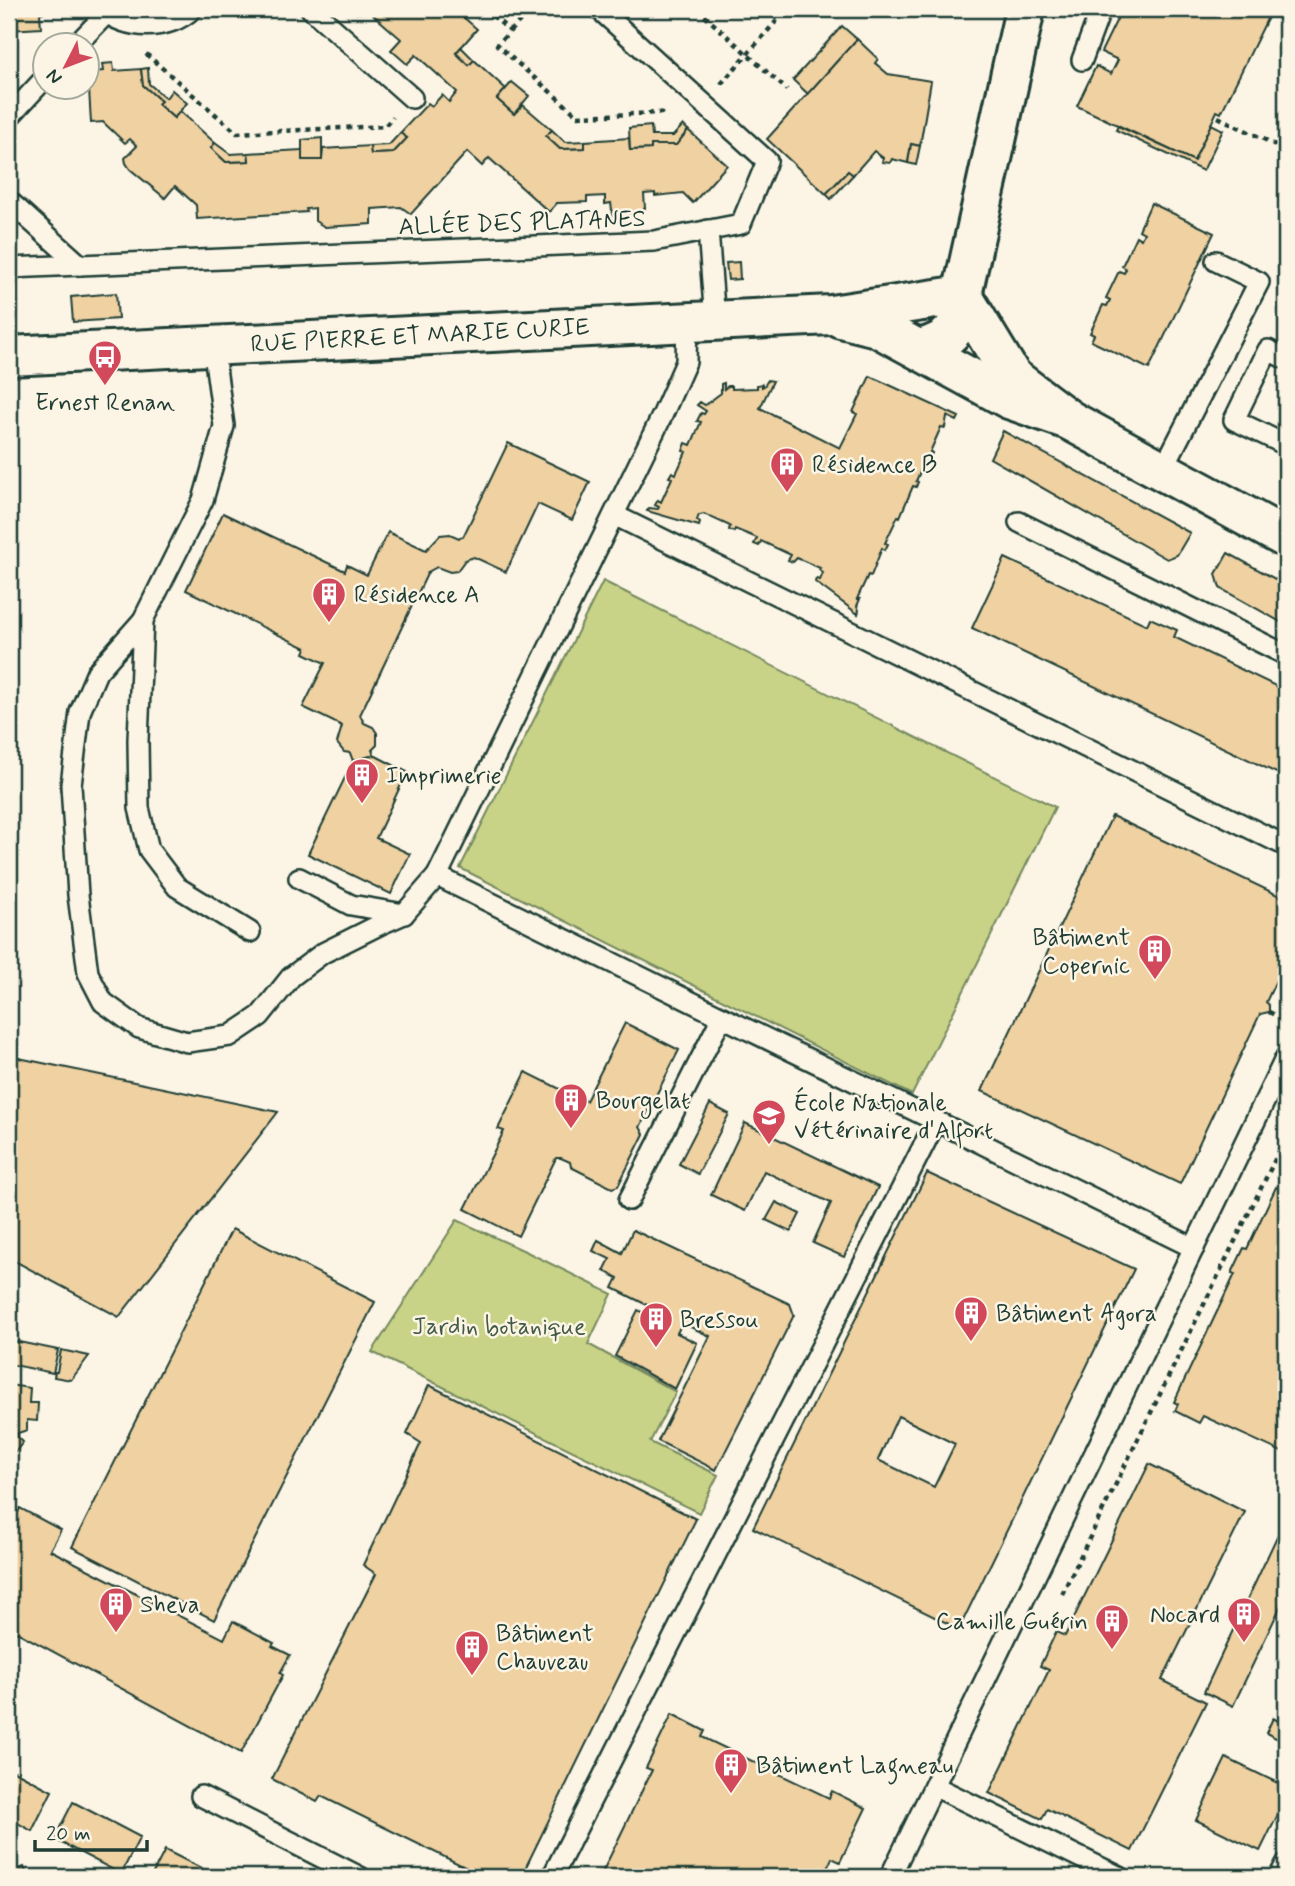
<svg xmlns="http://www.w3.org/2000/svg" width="1295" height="1886" font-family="Mynerve,sans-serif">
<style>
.green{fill:#c8d387;stroke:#74885e;stroke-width:2}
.building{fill:#efd1a2;stroke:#1f3d34;stroke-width:2;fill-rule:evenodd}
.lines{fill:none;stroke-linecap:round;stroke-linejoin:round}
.service-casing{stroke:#1f3d34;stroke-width:24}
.minor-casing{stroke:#1f3d34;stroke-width:44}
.path{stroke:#1f3d34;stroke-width:4.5;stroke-dasharray:5 5;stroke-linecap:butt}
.service{stroke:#fcf5e5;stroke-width:19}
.minor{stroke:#fcf5e5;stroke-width:38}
.labels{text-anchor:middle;stroke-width:5;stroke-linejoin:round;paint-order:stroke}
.street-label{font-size:24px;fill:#1f3d34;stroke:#fcf5e5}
.poi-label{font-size:24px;fill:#1f3d34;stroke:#fcf5e5;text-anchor:start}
.park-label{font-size:24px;fill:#415b45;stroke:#fcf5e5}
</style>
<rect width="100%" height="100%" fill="#fcf5e5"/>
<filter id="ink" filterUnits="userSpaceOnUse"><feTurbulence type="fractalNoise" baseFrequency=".0143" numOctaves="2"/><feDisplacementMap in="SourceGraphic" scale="14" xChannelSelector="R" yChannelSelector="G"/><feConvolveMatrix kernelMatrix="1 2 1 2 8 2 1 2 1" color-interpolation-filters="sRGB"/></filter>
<g filter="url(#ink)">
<g class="green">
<polygon points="603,581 1055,807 912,1095 460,868"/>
<polygon points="457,1220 527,1252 612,1294 588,1344 676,1392 650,1442 718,1475 699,1513 372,1352"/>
</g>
<g class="building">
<polygon points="9,9 47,9 47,12 40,13 41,28 9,30"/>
<polygon points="355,9 454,9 477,29 456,53 469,65 474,60 506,89 497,99 514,114 523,105 552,130 546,136 560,149 585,148 585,141 629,138 630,150 651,149 651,145 676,145 688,130 727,165 693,203 683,193 655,196 655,193 644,194 645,208 641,212 613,217 611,203 605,204 605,196 587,197 587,202 557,203 549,212 489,158 482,166 467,152 411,214 401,207 372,209 372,224 325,227 315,221 315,208 306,209 307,212 197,219 196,205 175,186 165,198 130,169 126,163 125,158 137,146 130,139 125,143 103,122 91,123 88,72 103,71 102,64 113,63 114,71 141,69 143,85 161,101 158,104 174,118 180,111 215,143 211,148 226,162 249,161 248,153 302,150 302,160 322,160 323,149 370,146 371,154 393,153 407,138 400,133 428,103 432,106 442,95 449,102 457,92 416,55 407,64 391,50 401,39 370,12 356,13"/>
<polygon points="1122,9 1272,9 1221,113 1217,111 1194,161 1077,106 1096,66 1111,74 1118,60 1101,52"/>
<polygon points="842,26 857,39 808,94 793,80"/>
<polygon points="857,39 878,59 875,63 888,74 931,81 920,146 911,144 908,163 892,159 890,163 882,162 883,158 874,151 853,175 848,171 826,194 767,139"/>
<polygon points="461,47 474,60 469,65 456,53"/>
<polygon points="148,68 149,84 166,98 172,90 187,103 174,118 158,104 161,101 143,85 141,69"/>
<polygon points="512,82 529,96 514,114 497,99"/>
<polygon points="1211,124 1223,130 1203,171 1116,130 1118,126 1194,161"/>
<polygon points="683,125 688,130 676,145 651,145 651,149 630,150 629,128 651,126 652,136 673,136"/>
<polygon points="552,130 565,142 585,141 585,148 560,149 546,136"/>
<polygon points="400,133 407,138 393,153 371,154 370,146 389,145"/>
<polygon points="322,138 322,160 302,160 302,140"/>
<polygon points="215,143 230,154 248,153 249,161 226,162 211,148"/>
<polygon points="911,144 920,146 916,165 908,163"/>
<polygon points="848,171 853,175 831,199 826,194"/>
<polygon points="1151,203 1214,233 1149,369 1091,341 1094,335 1090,333 1103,305 1107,306 1110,300 1106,298 1119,271 1124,273 1126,269 1122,266 1136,236 1141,239 1144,233 1139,230"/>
<polygon points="739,262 740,279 728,280 726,263"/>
<polygon points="116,293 118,319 73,322 71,297"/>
<polygon points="870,376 959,417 957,421 947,416 945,428 941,427 930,452 932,453 929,459 926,458 916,481 918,482 916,487 913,486 900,517 898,516 885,543 888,544 885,550 882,548 871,576 868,575 857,599 860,599 857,606 859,610 858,614 815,582 816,579 820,580 823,573 819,570 820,568 797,558 793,562 788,560 791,555 761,541 759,546 754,544 757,538 735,529 734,532 729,530 730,526 704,514 699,515 697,520 700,523 699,526 647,511 649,508 658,509 659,507 655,505 658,500 661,502 672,478 669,477 672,472 676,474 686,452 683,451 686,443 691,445 701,422 697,421 701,413 704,414 706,411 697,405 700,402 705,405 721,393 721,384 724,383 724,389 728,386 732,386 732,389 757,388 757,385 762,384 762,387 764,386 768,380 773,381 760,408 840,448 857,414 853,412"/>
<polygon points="1003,431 1190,533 1177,555 1167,559 990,458"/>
<polygon points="508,443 590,482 572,520 538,504 506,572 474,557 465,560 457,571 450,572 437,567 428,572 360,715 364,723 373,727 377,733 377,745 372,750 374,755 353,761 350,753 344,752 337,743 342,726 303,707 325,663 304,653 306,648 186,590 223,513 345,571 347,565 367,575 388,532 426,550 440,535 450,534 459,538 463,537"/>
<polygon points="1228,553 1286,585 1286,625 1220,588 1216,574"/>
<polygon points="1005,558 1147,625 1150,618 1177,630 1174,637 1286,691 1285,777 972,628"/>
<polygon points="374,755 407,772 376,838 410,854 391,894 308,854 353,761"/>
<polygon points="1112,816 1286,899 1286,959 1266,1002 1269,1005 1269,1012 1260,1014 1180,1184 982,1091"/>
<polygon points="625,1023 679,1050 640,1127 644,1134 618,1186 612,1188 571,1167 570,1162 561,1158 556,1158 518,1236 465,1209 504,1131 498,1129 526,1072 572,1095 570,1099 582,1105 584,1100 586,1101"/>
<polygon points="9,1056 278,1112 119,1317 9,1258"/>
<polygon points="710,1104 729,1114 698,1174 679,1164"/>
<polygon points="745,1123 878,1187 844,1257 813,1243 831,1203 764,1171 745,1211 711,1195"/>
<path d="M927 1173 1134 1269 959 1629 753 1528ZM898 1416 955 1444 934 1487 878 1460Z"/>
<polygon points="1283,1183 1286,1185 1286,1454 1203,1416 1199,1423 1175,1411 1178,1404 1174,1402 1235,1274 1232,1273 1244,1248 1247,1249 1276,1187 1280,1189"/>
<polygon points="776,1202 800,1214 791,1232 766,1220"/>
<polygon points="232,1229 375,1302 214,1620 72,1547"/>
<polygon points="633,1230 790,1304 794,1315 716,1470 658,1441 710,1336 682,1323 677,1333 697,1343 675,1389 615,1356 638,1310 662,1323 667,1315 613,1288 618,1278 604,1271 610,1259 593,1251 598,1240 622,1253"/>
<polygon points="9,1340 58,1350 53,1373 9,1364"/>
<polygon points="61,1350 89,1356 71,1380 54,1377 55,1372 57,1372"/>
<polygon points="9,1385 30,1388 29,1403 38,1403 37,1421 27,1420 27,1430 18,1433 18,1437 23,1442 12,1456 9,1456"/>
<polygon points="429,1385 696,1519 521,1877 485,1877 321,1796 317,1802 272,1779 376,1574 363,1565 421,1443 407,1434"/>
<polygon points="1149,1464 1245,1512 1162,1680 1206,1702 1132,1851 1047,1809 1042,1819 989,1793 1049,1670 1040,1666 1056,1632 1065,1636"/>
<polygon points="9,1507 18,1512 20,1508 61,1530 50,1550 224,1639 233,1621 274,1643 272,1646 290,1655 280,1673 283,1675 241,1753 9,1628"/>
<polygon points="1279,1532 1286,1535 1286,1595 1233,1706 1204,1692"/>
<polygon points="672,1714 705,1731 702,1737 829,1798 832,1791 866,1808 840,1862 832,1858 823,1877 600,1877 652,1770 646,1768"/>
<polygon points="1273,1718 1286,1725 1286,1743 1266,1733"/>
<polygon points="1226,1758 1286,1787 1286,1798 1260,1851 1196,1820"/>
<polygon points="14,1771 52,1791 32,1831 9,1818 9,1781"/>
<polygon points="73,1802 140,1837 121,1874 54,1839"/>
<polygon points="165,1850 219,1877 151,1877"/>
<polygon points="24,1867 28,1877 9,1877 9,1872"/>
</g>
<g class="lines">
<g class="service-casing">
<g id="service">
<path d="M102 9C125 31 170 31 192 9"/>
<polyline points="311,9 412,98"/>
<polyline points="75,46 107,13"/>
<polyline points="1082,60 1101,9"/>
<polyline points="9,117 46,77"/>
<polyline points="9,201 80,265"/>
<polyline points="708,230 715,321"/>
<polyline points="9,268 654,241 741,224 767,161 599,9"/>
<polyline points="213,346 224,426 203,500 143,620 97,672 80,712 71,785 78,895 88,973 103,1002 139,1028 187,1042 230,1036 260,1016 291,977 323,953 381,924 404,914"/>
<polyline points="1286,359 1268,350 1234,420 1286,445"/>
<polyline points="1163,469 1259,282 1216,261"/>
<polyline points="614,515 1286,846"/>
<polyline points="1019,522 1286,655"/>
<polyline points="143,620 138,740 139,808 149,850 177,887 250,932"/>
<polyline points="437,876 722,1017"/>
<polyline points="299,878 351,905 404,914 437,876 662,416 686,362 687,321"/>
<polyline points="629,1200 722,1017 936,1121"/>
<polyline points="934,1786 1120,1877"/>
<polyline points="201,1796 360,1877"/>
<polyline points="552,1877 936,1121 1194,1248"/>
<polyline points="890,1877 1286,1057"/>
<polyline points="1279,1877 1286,1864"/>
</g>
</g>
<g class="minor-casing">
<g id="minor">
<polyline points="841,318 877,327 1009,399 1069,420 1286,538"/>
<path d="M920 349C952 340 961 328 962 295L1025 9"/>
<polyline points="9,356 831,315 962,295 1012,377 1069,420"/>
</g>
</g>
<g class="path">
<polyline points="485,9 510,31 497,45 578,116 661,113 666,109"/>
<polyline points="697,9 787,90"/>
<polyline points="510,31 531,9"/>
<polyline points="146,54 237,133 385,126 393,117"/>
<polyline points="721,84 787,9"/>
<polyline points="1218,117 1286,150"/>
<polyline points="1269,1012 1286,1021"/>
<polyline points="1062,1594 1286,1137"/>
</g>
<use href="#service" class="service"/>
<use href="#minor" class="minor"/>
</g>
</g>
<defs>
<g id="bus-pin" transform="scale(1.75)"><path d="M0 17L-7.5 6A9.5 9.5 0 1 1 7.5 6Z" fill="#d1495b" stroke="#fcf5e5"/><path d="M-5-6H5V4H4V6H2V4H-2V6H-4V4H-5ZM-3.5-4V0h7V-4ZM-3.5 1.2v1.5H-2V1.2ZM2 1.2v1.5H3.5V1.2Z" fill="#fff"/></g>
<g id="building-pin" transform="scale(1.75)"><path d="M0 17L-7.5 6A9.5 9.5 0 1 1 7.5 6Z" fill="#d1495b" stroke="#fcf5e5"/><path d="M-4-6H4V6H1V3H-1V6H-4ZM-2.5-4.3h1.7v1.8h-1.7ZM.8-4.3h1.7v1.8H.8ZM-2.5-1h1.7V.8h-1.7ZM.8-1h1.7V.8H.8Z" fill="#fff"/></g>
<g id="university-pin" transform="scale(1.75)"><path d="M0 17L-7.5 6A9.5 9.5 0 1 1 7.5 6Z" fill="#d1495b" stroke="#fcf5e5"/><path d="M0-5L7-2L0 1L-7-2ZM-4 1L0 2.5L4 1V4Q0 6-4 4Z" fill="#fff"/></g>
</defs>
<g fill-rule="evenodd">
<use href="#bus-pin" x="105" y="357"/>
<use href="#building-pin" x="787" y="464"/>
<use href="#building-pin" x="329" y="594"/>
<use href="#building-pin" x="362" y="775"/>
<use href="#building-pin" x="1155" y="951"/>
<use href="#building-pin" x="571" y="1100"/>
<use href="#university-pin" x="769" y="1116"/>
<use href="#building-pin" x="971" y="1313"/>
<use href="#building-pin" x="656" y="1319"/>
<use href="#building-pin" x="116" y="1604"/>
<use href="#building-pin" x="1244" y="1614"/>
<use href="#building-pin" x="1112" y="1621"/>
<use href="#building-pin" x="472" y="1647"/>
<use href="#building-pin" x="731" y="1765"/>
</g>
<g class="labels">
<g class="street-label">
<text transform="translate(522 222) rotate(-2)" y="8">ALLÉE DES PLATANES</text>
<text transform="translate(420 335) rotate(-3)" y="8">RUE PIERRE ET MARIE CURIE</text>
</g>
<g class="poi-label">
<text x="105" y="410" text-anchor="middle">Ernest Renan</text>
<text x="812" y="472">Résidence B</text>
<text x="354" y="602">Résidence A</text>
<text x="386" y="783">Imprimerie</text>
<text x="1130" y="945" text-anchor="end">Bâtiment<tspan x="1130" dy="28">Copernic</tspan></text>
<text x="596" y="1108">Bourgelat</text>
<text x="794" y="1110">École Nationale<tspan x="794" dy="28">Vétérinaire d'Alfort</tspan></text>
<text x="996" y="1321">Bâtiment Agora</text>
<text x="680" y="1327">Bressou</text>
<text x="140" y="1612">Sheva</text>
<text x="1220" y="1622" text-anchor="end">Nocard</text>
<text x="1088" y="1629" text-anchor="end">Camille Guérin</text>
<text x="496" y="1641">Bâtiment<tspan x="496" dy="28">Chauveau</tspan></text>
<text x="756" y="1773">Bâtiment Lagneau</text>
</g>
<g class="park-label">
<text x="499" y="1334">Jardin botanique</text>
</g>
</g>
<rect width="1295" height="1886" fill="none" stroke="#fcf5e5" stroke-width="35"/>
<rect x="18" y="18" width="1260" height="1851" fill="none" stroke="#1f3d34" stroke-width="2.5" filter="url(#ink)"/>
<g transform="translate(66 66) rotate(228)"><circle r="33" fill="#fcf5e5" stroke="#a4ab9e" stroke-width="2"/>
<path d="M0-5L12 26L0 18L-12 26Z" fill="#d1495b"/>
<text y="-10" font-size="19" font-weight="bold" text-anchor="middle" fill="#1f3d34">N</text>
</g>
<path d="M35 1840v10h112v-10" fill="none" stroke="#1f3d34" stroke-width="3.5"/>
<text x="46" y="1840" font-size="21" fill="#1f3d34" stroke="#fcf5e5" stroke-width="5" paint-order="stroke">20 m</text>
</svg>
